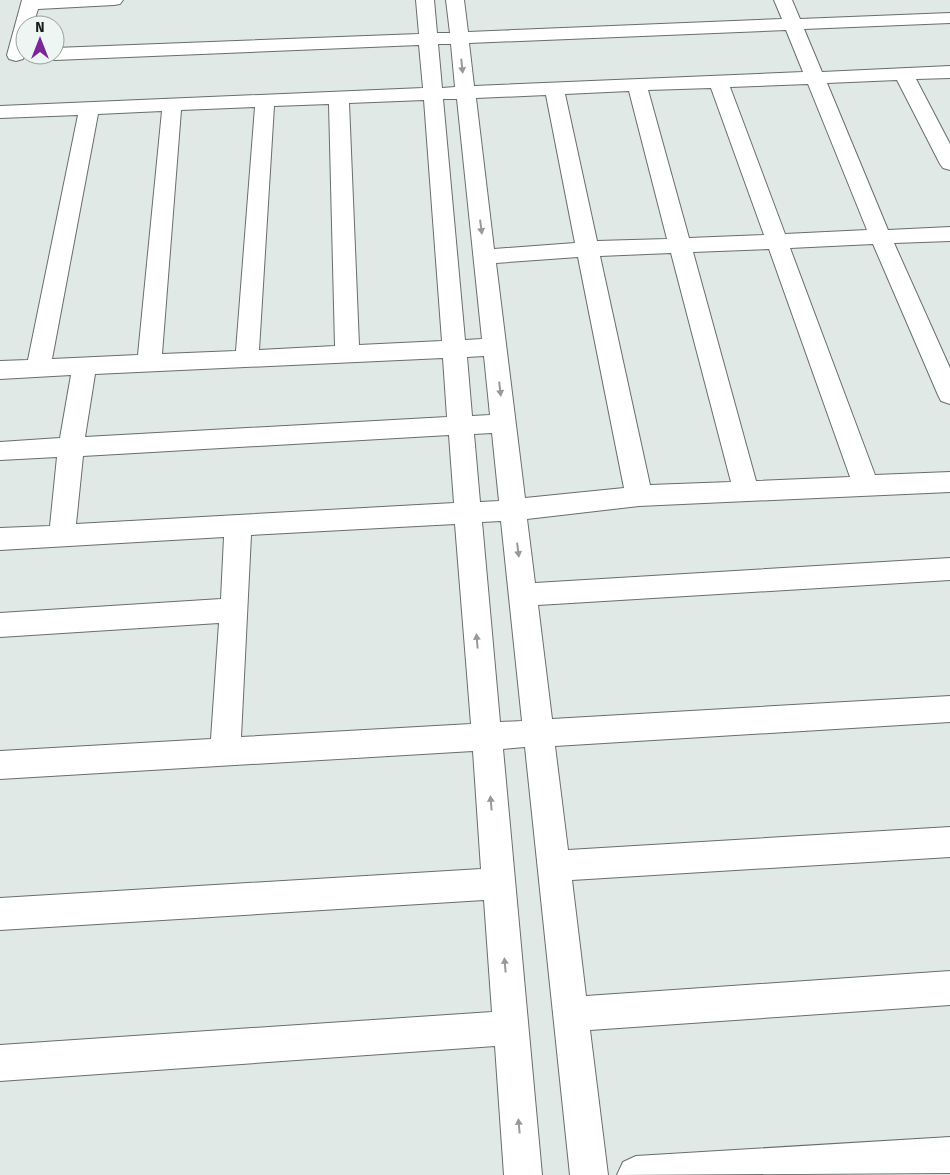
<svg xmlns="http://www.w3.org/2000/svg" width="950" height="1175" font-family="'Fira Sans',sans-serif">
<style>
.lines{fill:none;stroke-linecap:round;stroke-linejoin:round}
.minor-casing{stroke:#676e6c;stroke-width:2}
.minor{fill:#fff;fill-rule:evenodd}
.oneway{fill:#989998}
</style>
<rect width="100%" height="100%" fill="#e1e9e6"/>
<g class="lines">
<g class="minor-casing">
<g id="minor">
<polygon points="22,0 123,0 120,4 114,5 38,9 33,25 25,25 25,55 23,59 16,61 9,59 7,55"/>
<path d="M416 0H434L437 33H450L446 0H464L468 32 782 19 774 0H792L800 19 950 13V23L804 29 822 72 950 66V78L916 79 950 144V170L943 168 940 164 897 80 827 83 888 230 950 227V241L894 243 950 368V404L941 401 938 395 873 244 790 248 875 475 950 472V492L639 506 527 519 535 583 950 558V580L538 605 552 719 950 696V722L555 746 568 850 950 827V857L572 880 586 996 950 971V1005L590 1030 608 1175H570L525 747 503 749 542 1175H504L495 1046 0 1081V1045L492 1012 484 900 0 930V898L481 869 473 751 0 779V751L211 739 219 623 0 637V613L221 599 224 537 0 550V528L50 526 57 457 0 460V442L60 438 71 375 0 379V361L28 360 78 115 0 118V106L423 88 419 45 55 60 48 58 46 55H55V48L419 34ZM786 30 803 72 474 86 469 43ZM438 44H451L455 87 442 88ZM808 84 867 230 785 234 730 87ZM711 88 764 235 689 238 648 90ZM629 91 667 239 597 241 565 94ZM546 95 575 243 494 249 476 98ZM443 99H457L482 339 465 340ZM424 100 442 341 359 345 349 103ZM329 104 335 346 259 350 274 106ZM255 107 236 351 162 354 181 110ZM162 111 138 355 52 359 98 114ZM769 249 850 477 756 481 693 252ZM671 253 731 482 650 485 600 256ZM578 257 624 488 525 498 496 263ZM484 356 490 415 472 416 467 357ZM443 358 447 417 85 437 95 374ZM492 433 499 501 480 502 474 434ZM449 435 454 503 76 524 83 456ZM501 521 522 721 500 722 482 522ZM455 524 471 724 241 737 251 535Z"/>
<polygon points="950,1137 950,1173 617,1175 623,1162 636,1156"/>
</g>
</g>
<use href="#minor" class="minor"/>
</g>
<defs><path id="oneway-solid" d="M-6-.8H1V-3.2L6.5 0L1 3.2V.8H-6Z" transform="scale(1.25)"/></defs>
<g class="oneway">
<use href="#oneway-solid" transform="translate(462 66) rotate(84)"/>
<use href="#oneway-solid" transform="translate(481 227) rotate(83)"/>
<use href="#oneway-solid" transform="translate(500 389) rotate(83)"/>
<use href="#oneway-solid" transform="translate(518 550) rotate(83)"/>
<use href="#oneway-solid" transform="translate(477 641) rotate(-95)"/>
<use href="#oneway-solid" transform="translate(491 803) rotate(-95)"/>
<use href="#oneway-solid" transform="translate(505 965) rotate(-95)"/>
<use href="#oneway-solid" transform="translate(519 1126) rotate(-95)"/>
</g>
<g transform="translate(40 40)"><circle r="24" fill="#eef6f4" stroke="#999f9d"/>
<path d="M0-4L9 19L0 12L-9 19Z" fill="#7b2797"/>
<text y="-8" font-size="14" font-weight="bold" text-anchor="middle" fill="#191c1b">N</text>
</g>
</svg>
